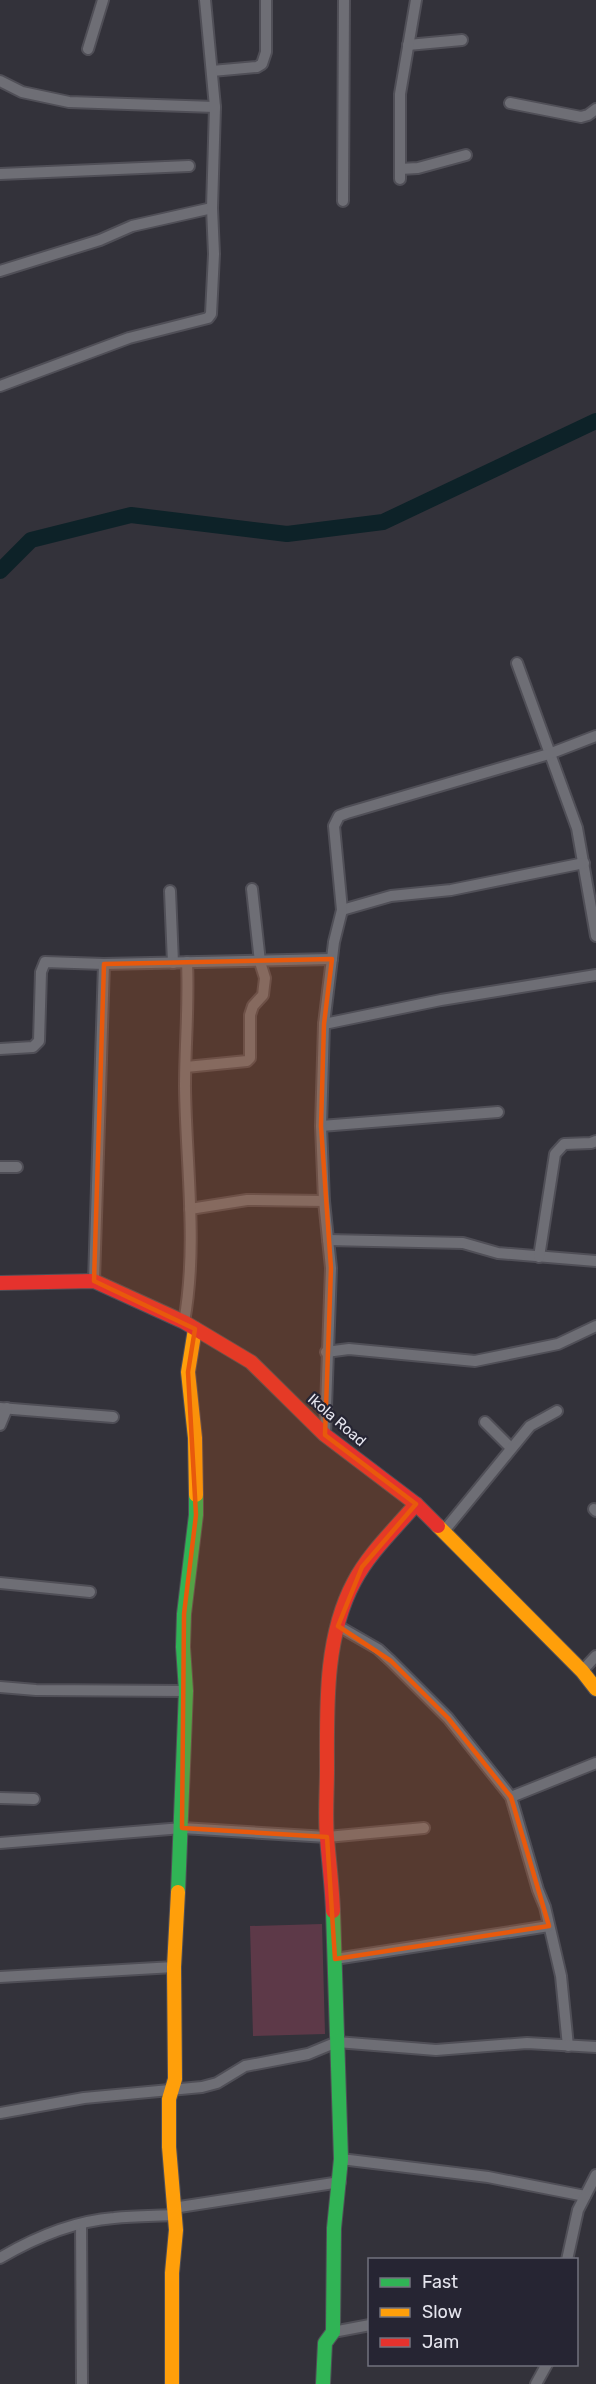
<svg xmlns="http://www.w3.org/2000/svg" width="596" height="2384" font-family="Rubik,sans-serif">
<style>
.green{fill:#5d3948}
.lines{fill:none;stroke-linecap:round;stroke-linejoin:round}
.river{stroke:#0d2228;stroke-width:16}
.street-casing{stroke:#504f57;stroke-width:14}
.fast-casing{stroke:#504f57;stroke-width:16}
.slow-casing{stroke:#504f57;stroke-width:16}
.jam-casing{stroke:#504f57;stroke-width:16}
.street{stroke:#6e6e75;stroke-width:10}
.fast{stroke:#30b455;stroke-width:14}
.slow{stroke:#ff9f0a;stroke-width:14}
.jam{stroke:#e5322d;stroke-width:14}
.marked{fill:#e8590c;fill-opacity:0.2;stroke:#e8590c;stroke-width:4.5;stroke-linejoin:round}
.labels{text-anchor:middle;stroke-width:4.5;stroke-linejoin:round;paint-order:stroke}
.street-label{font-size:15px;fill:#e5e5ee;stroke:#262533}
</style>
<rect width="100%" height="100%" fill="#33323a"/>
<polygon class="green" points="322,1924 325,2034 253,2036 250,1926"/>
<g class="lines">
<polyline class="river" points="0,571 31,540 131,515 287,534 383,522 596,421"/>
<g class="street-casing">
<g id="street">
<polyline points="408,45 462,40"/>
<polyline points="88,49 103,0"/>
<polyline points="212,71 257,67 262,64 266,52 266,0"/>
<polyline points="0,81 22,92 69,102 215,107"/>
<polyline points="510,103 581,117 588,115 596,109"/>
<polyline points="400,169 418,168 466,155"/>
<polyline points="0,174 189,166"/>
<polyline points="400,179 400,94 416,0"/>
<polyline points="343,201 344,0"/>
<polyline points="0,271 100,240 132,226 212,208"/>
<polyline points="0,386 129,338 208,318 211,314 214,254 212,208 215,107 205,0"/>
<polyline points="517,663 577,828 596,936"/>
<polyline points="170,891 173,963"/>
<polyline points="342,910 391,896 451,890 584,863"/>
<polyline points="324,1024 441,1000 596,975"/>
<polyline points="0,1049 33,1047 39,1041 41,972 45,962 104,964 332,959"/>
<polyline points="186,1067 247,1061 250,1058 250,1015 253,1006 263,995 265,978 260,962 252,889"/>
<polyline points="321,1126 498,1112"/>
<polyline points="0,1167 17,1167"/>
<polyline points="190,1209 247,1200 324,1201"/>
<polyline points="328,1240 463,1243 498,1253 596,1261"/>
<polyline points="539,1257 555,1154 564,1144 591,1143 596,1141"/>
<polyline points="94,1281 104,964"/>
<path d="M184 1322C198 1245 186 1165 185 1087 185 1045 189 1004 187 962"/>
<polyline points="326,1352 349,1349 475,1361 558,1344 596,1326"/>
<polyline points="0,1408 113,1417"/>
<polyline points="485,1422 511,1448"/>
<polyline points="0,1425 7,1408"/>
<polyline points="325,1435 331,1268 324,1201 321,1126 324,1024 334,942 342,910 334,826 339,816 347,813 549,754 596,736"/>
<polyline points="594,1509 596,1511"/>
<polyline points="444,1531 530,1426 557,1411"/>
<polyline points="0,1583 90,1592"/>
<polyline points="338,1626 378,1649 391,1661 448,1718 511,1797 538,1890 545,1907 561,1976 568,2046"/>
<polyline points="582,1671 596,1656"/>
<polyline points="0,1687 36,1690 186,1691"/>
<polyline points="511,1797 596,1763"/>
<polyline points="0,1798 34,1799"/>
<polyline points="0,1843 182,1828 327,1837 424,1828"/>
<polyline points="335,1959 549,1926"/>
<polyline points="0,1977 174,1967"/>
<polyline points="0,2113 84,2098 202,2087 217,2083 245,2066 308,2054 337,2042 436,2050 527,2043 596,2047"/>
<polyline points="341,2159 488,2177 585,2196"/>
<polyline points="173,2208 340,2182"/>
<polyline points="81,2224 82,2384"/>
<path d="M0 2258C34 2238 75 2221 114 2218 134 2216 155 2216 175 2215"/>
<polyline points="567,2260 578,2210 596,2175"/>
<polyline points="333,2332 370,2325"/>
<polyline points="536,2384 547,2364"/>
</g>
</g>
<g class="fast-casing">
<g id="fast">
<polyline points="178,1892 186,1691 183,1647 184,1614 196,1515 196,1495"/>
<polyline points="323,2384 325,2343 333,2332 334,2228 341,2159 333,1911"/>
</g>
</g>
<g class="slow-casing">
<g id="slow">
<polyline points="195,1329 188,1372 195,1438 196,1495"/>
<polyline points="438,1526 582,1671 596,1689"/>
<polyline points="172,2384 172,2273 176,2230 169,2147 169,2099 175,2079 174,1967 178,1892"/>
</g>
</g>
<g class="jam-casing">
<g id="jam">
<polyline points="0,1283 94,1281 184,1322 251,1362 325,1435 416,1504 438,1526"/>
<path d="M333 1911C332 1886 329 1862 327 1838 325 1816 327 1792 327 1770 327 1709 324 1638 354 1582 369 1553 395 1529 416 1504"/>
</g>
</g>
<use href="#street" class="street"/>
<use href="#fast" class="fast"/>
<use href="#slow" class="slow"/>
<use href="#jam" class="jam"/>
</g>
<path class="marked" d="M332 959 324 1024 321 1126 331 1268 325 1435 416 1504 362 1567 338 1626 391 1661 448 1718 511 1797 549 1926 335 1959 327 1837 182 1828 184 1614 196 1515 188 1372 195 1329 94 1281 104 964Z"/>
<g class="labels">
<g class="street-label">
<text transform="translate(337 1420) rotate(41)" y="5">Ikola Road</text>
</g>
</g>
<rect x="368" y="2258" width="210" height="108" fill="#262533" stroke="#72727e" stroke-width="1.5"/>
<rect x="380" y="2278" width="30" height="9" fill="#30b455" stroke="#72727e" stroke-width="1.5"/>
<text x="422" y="2288" font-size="18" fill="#e5e5ee">Fast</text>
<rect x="380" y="2308" width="30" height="9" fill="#ff9f0a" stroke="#72727e" stroke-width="1.5"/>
<text x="422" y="2318" font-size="18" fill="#e5e5ee">Slow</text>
<rect x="380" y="2338" width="30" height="9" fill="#e5322d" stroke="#72727e" stroke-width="1.5"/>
<text x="422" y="2348" font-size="18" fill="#e5e5ee">Jam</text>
</svg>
